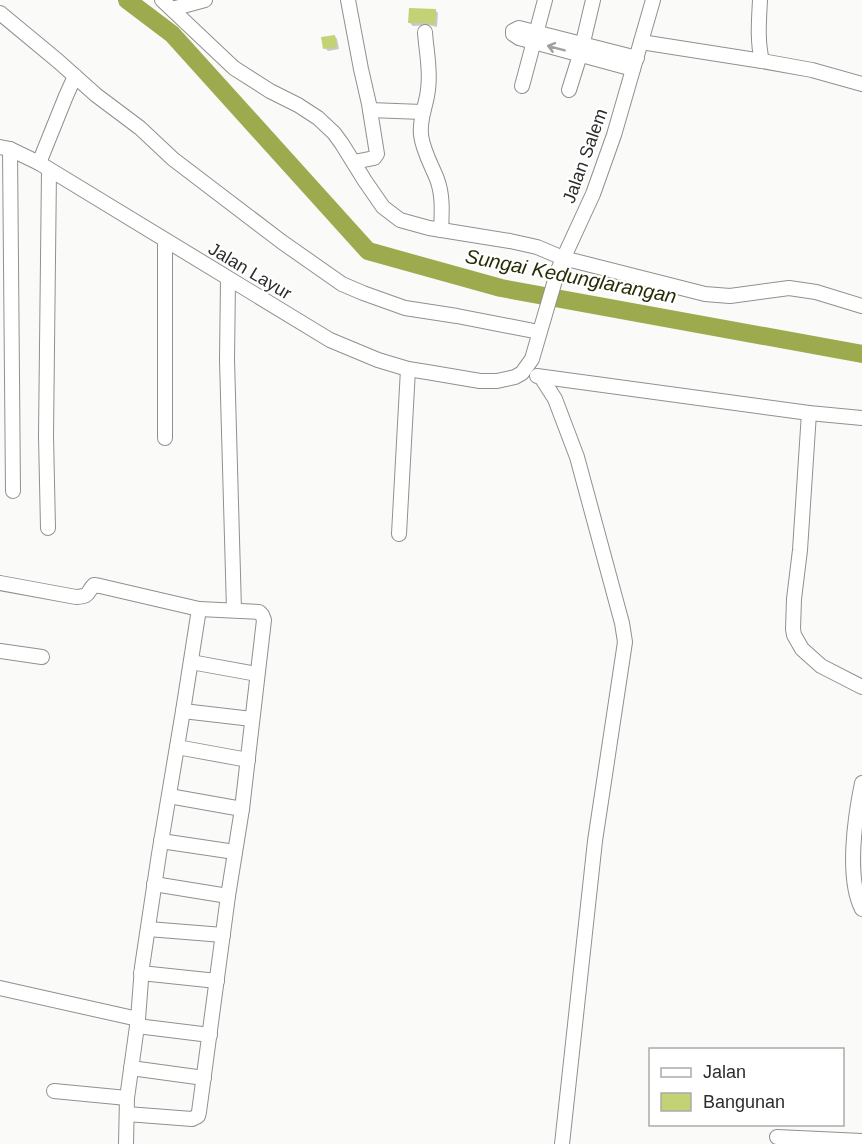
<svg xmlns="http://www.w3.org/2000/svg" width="862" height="1144" font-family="Helvetica,sans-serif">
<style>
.shadow{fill:#0003}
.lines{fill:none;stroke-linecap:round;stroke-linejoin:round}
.river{stroke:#9eaa4e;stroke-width:18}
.building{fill:#c4d276}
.minor-casing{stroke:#90918e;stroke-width:16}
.minor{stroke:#fff;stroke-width:14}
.oneway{stroke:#a0a0a0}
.labels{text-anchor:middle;stroke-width:4.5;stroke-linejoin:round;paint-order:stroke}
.street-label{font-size:18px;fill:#2c2d2b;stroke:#fff}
.water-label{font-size:20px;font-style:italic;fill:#282d05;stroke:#fff}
</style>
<rect width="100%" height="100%" fill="#fafbf8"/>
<g class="shadow">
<polygon points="435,10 438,13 437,27 429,25 413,26 410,23"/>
<polygon points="334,36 337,39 339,49 328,51 325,48"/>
</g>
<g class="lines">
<polyline class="river" points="127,0 172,34 368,251 501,288 862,354"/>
</g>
<g class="building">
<polygon points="409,8 436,9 435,25 425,23 408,23"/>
<polygon points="335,35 337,47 323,49 321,37"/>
</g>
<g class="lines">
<g class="minor-casing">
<g id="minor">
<polyline points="162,0 234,68 270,91 298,105 318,118 334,133 342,144 365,181 383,207 400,220 429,228 510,241 537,247 563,258 705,294 730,296 789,288 816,292 862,306"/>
<polyline points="348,0 361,69 369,104 377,154 374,158 354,162"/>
<path d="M760 0C759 20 757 41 762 61L812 70 862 84"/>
<polyline points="172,9 205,0"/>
<polyline points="0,13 58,61 96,95 140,128 173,159 282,242 342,284 363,293 405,308 457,316 539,332"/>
<path d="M425 32C426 50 431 71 428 89 427 104 419 118 421 135 423 151 431 164 437 179 443 195 442 212 441 230"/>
<polyline points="641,42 762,61"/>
<polyline points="633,69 519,38 513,34 513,31 519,28 637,58"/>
<polyline points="522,86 545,0"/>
<polyline points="569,90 580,55 593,0"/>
<polyline points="370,110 422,112"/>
<polyline points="0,147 10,149 39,163 330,340 378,360 408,369 427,372 480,381 497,381 515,377 522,373 532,359 558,270 593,194 614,135 653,0"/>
<polyline points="10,149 13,491"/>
<polyline points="39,163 66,96 75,76"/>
<polyline points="165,240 165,438"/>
<polyline points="228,279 227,360 234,610"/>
<polyline points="537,376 809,413 862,418"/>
<polyline points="541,377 555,399 577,457 622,623 625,642 595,841 562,1144"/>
<polyline points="809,413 800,550 794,599 793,629 794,635 802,649 821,666 862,687"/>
<polyline points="48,528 46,436 49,170"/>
<polyline points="399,534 408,369"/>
<path d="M0 583 76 597C91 596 86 593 94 585L100 586 199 609 183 711 159 854 142 967 138 1019 127 1098 126 1144"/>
<polyline points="0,651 42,657"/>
<polyline points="191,662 257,674"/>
<polyline points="183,711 252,719"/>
<polyline points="177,747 248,760"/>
<path d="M862 783C855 817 846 878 862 909"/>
<polyline points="169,796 242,809"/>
<polyline points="161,841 235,852"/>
<polyline points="154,884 228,896"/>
<polyline points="148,929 223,935"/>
<polyline points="141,973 217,981"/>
<polyline points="0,988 138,1019"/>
<polyline points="137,1026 210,1035"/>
<polyline points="131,1068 204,1078"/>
<polyline points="54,1091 127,1098"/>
<polyline points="127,1114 192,1119 198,1116 199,1112 228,896 242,809 264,620 262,615 259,612 199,609"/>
<polyline points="777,1137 862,1141"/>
</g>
</g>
<use href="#minor" class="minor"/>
</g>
<defs><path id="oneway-shaft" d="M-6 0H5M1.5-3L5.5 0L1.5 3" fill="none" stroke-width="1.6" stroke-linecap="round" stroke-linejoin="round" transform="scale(1.5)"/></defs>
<use class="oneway" href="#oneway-shaft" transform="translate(556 48) rotate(-165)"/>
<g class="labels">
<g class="street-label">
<text transform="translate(585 156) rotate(-70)" y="6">Jalan Salem</text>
<text transform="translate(250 271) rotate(31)" y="6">Jalan Layur</text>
</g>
<g class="water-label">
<text transform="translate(571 276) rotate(11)" y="7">Sungai Kedunglarangan</text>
</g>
</g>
<rect x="649" y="1048" width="195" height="78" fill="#ffffff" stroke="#ababaa" stroke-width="1.5"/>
<rect x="661" y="1068" width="30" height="9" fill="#ffffff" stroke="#ababaa" stroke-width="1.5"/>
<text x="703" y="1078" font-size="18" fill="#2c2d2b">Jalan</text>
<rect x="661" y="1093" width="30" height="18" fill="#c4d276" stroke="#ababaa" stroke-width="1.5"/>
<text x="703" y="1108" font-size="18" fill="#2c2d2b">Bangunan</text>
</svg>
